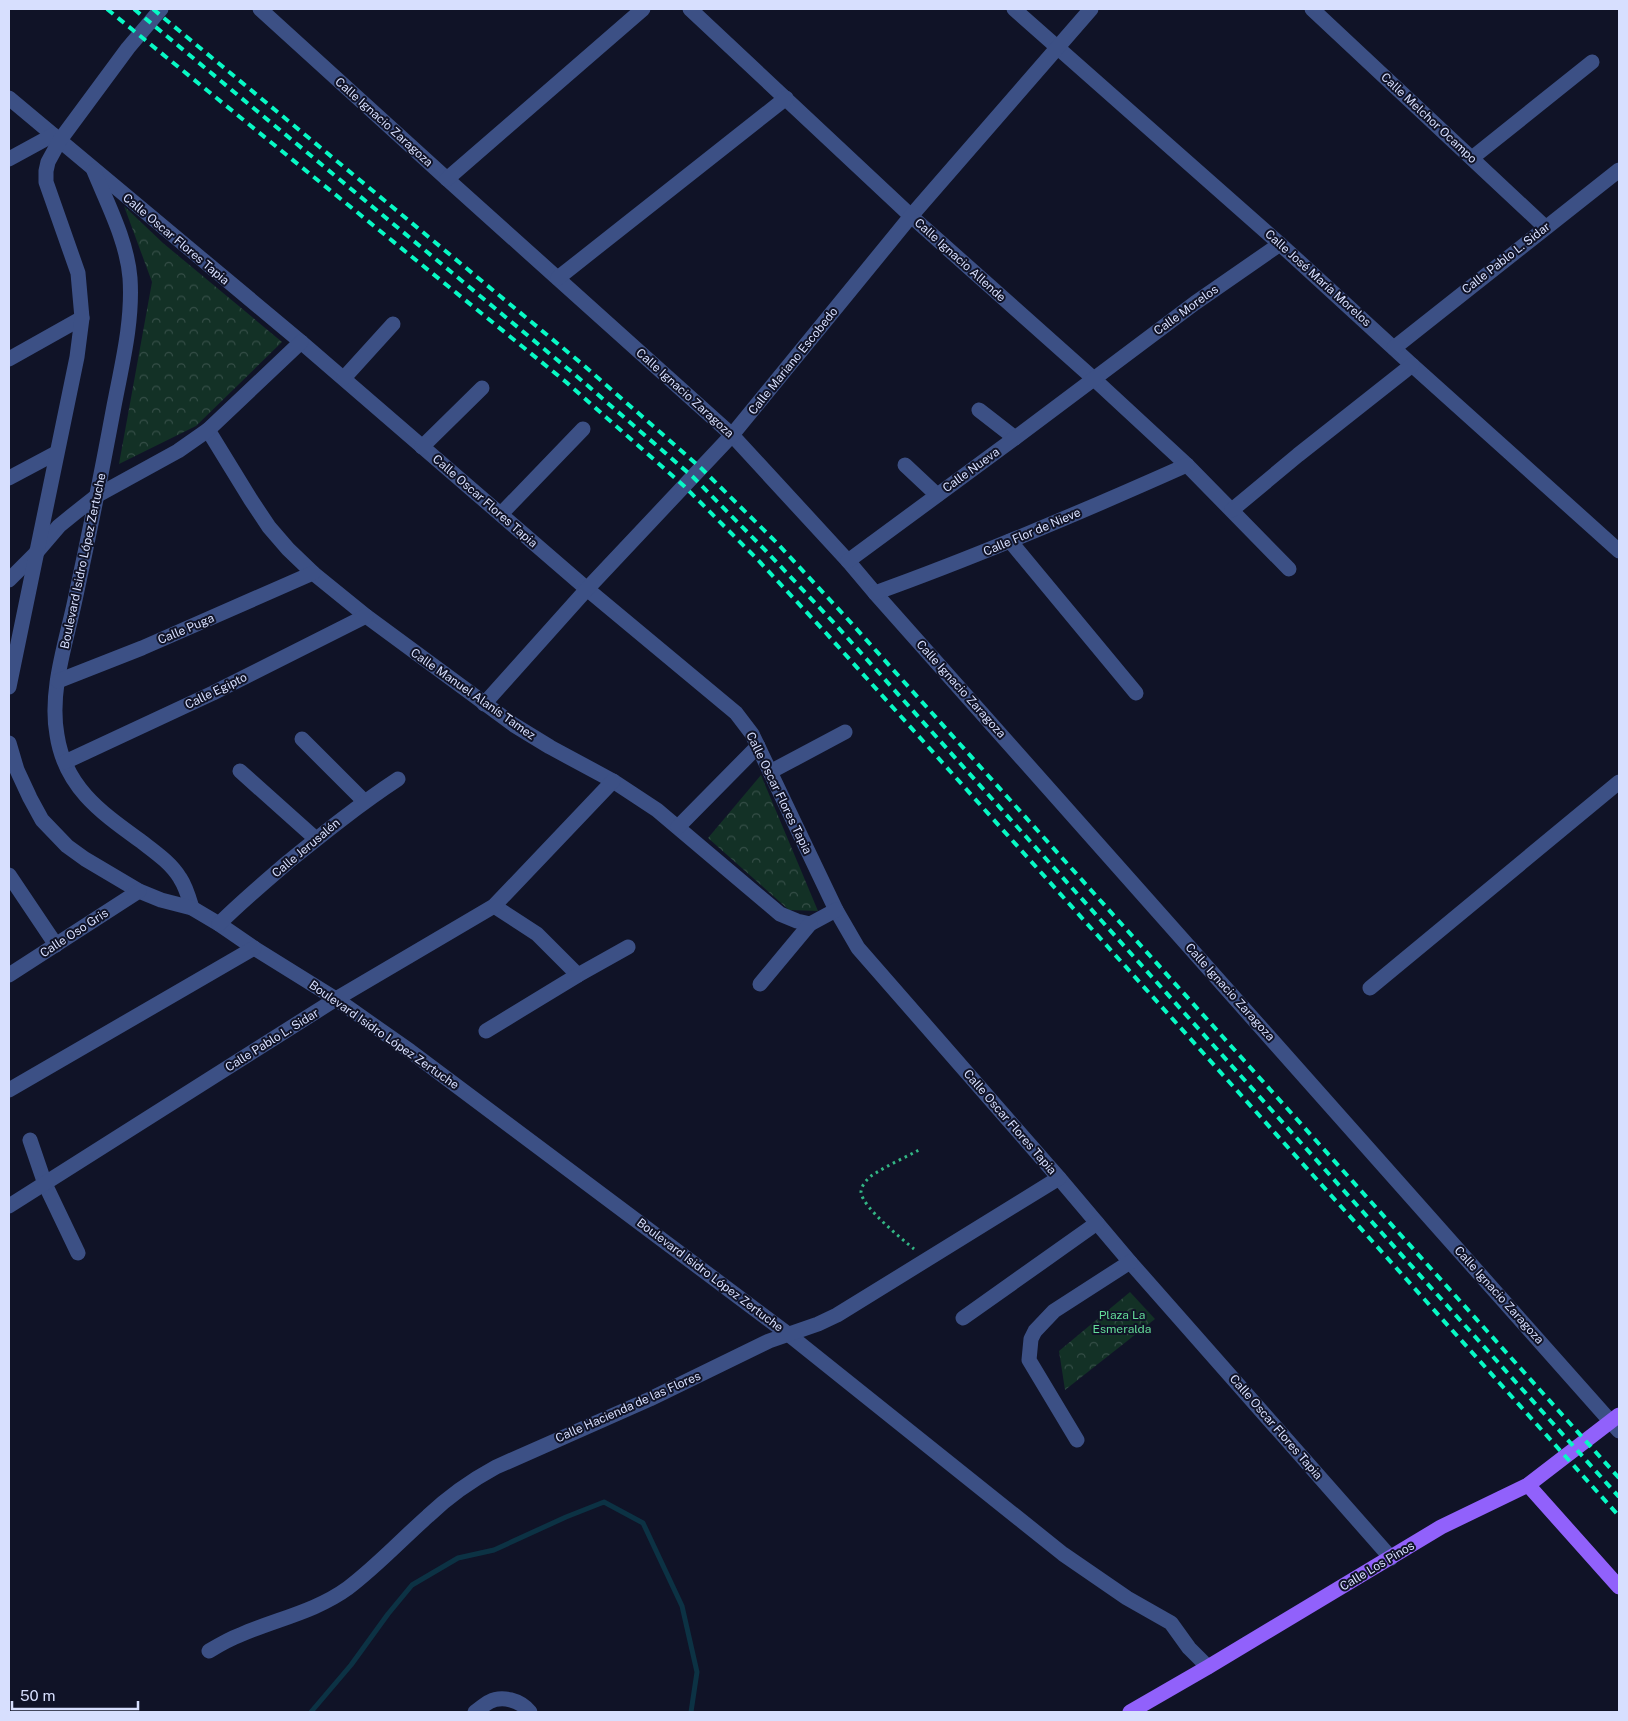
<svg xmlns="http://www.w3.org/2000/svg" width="1628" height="1721" font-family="'Public Sans',sans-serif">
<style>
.park{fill:url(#park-crowns)}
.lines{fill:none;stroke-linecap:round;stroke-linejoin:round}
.stream{stroke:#0c3244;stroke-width:5}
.path{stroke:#33b685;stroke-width:3;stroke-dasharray:2.5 4;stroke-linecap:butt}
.minor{stroke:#3c5085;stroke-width:15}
.major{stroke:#9161fb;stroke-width:15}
.rail{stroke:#08f9c5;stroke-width:4;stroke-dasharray:8 6;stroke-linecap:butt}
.labels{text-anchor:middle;stroke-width:4;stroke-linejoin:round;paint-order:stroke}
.street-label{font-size:12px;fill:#d7dffe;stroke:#101327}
.park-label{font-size:12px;fill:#64dd99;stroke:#101327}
</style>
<defs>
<pattern id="park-crowns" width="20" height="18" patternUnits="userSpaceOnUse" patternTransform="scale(1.25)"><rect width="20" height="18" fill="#133126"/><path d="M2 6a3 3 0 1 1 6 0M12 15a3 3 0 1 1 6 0" fill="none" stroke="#354e47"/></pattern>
</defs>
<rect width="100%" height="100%" fill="#101327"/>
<g class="park">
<polygon points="124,206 163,243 282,342 196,426 119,464 152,282"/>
<polygon points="761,775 818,911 789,910 708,838"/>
<polygon points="1130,1292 1155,1319 1065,1390 1059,1351"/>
</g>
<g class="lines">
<polyline class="stream" points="311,1712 351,1665 388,1614 412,1585 458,1558 494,1550 566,1517 604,1502 643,1523 682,1606 697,1672 691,1712"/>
<path class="path" d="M914 1249C902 1239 862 1207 861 1192 861 1186 867 1179 871 1176 886 1166 904 1158 919 1150"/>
<g class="minor">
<polyline points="260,9 447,179 732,435 848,561 875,593 1619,1431"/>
<polyline points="690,9 911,216 1094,379 1187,465 1289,569"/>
<polyline points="1014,9 1280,244 1412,365 1619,551"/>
<polyline points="1312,9 1545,227"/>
<polyline points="9,98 301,342 587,589 736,713 752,734 836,910 858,948 1059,1178 1130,1262 1391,1558"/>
<polyline points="1472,158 1592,62"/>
<polyline points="9,159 53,135"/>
<path d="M94 171C108 205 127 241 130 278 133 321 122 364 114 406 102 471 89 535 75 600 66 643 49 691 57 735 65 788 102 813 142 842 155 852 171 863 180 878 186 887 189 898 192 908"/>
<polyline points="447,179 643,9"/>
<polyline points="558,278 786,98"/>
<polyline points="1394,348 1619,170"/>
<polyline points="9,359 82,318"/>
<polyline points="344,378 393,324"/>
<polyline points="979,410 1015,438"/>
<polyline points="208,430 251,500 269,527 288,549 313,573 366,616 514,725 550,747 613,781 657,810 780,914 797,921 810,924 836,910"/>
<polyline points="422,447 482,388"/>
<polyline points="905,465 937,495"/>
<polyline points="9,478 56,453"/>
<polyline points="1232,510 1298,455 1412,365"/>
<polyline points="501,514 583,429"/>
<polyline points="1010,541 1136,693"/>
<polyline points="848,561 1015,438 1195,303 1280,244"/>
<polyline points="9,580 35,554 59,526 75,513 98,495 178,451 208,430 301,342"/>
<path d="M875 593C981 555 1084 511 1187 465"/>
<polyline points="58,681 142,648 313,573"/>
<polyline points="9,687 77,357 82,318 78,273 46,182 46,171 48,162 60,140 128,48 161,9"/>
<polyline points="484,704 587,589 732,435 911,216 1091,9"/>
<polyline points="302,739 364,801"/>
<polyline points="9,743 17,770 30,798 42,820 67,846 85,859 139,891 161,900 192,908 219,924 254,948 336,999 410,1051 788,1334 1063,1554 1127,1598 1171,1623 1189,1648 1208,1667"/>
<polyline points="65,762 213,693 366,616"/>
<polyline points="240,771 316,839"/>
<polyline points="770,772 845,732"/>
<polyline points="678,827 758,746"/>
<polyline points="9,875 56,945"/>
<polyline points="494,906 537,934 578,975"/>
<path d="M219 924C241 902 265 882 288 862 324 833 360 804 398 779"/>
<polyline points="9,975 139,891"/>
<polyline points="760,984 810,924"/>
<polyline points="1370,988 1619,782"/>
<polyline points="486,1031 578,975 628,947"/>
<polyline points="9,1090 254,948"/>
<polyline points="30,1140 45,1184 78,1253"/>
<polyline points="9,1206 336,999 494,906 613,781"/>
<polyline points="963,1318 1097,1223"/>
<polyline points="1077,1440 1029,1360 1031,1339 1035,1331 1054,1311 1130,1262"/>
<path d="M209 1651C219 1645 229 1639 240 1635 276 1619 315 1612 348 1588 377 1566 401 1540 428 1516 448 1497 472 1480 496 1467L650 1399 769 1341 818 1324 837 1315 1059 1178"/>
<path d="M475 1712C479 1709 484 1705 489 1702 502 1695 520 1700 530 1712"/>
</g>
<g class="major">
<polyline points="1528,1485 1619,1587"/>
<polyline points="1130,1712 1208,1667 1441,1527 1528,1485 1619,1415"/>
</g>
<g class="rail">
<polyline points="107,9 566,382 684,486 757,559 826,633 1619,1516"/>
<polyline points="134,9 573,373 693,477 766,551 835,624 1619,1497"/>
<polyline points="153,9 581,363 701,468 776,542 844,615 1619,1478"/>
</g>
</g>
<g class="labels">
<g class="street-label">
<text transform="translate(1429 118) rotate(43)" y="4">Calle Melchor Ocampo</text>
<text transform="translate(384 122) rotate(42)" y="4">Calle Ignacio Zaragoza</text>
<text transform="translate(176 239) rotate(40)" y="4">Calle Oscar Flores Tapia</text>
<text transform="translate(1506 258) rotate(-38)" y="4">Calle Pablo L. Sidar</text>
<text transform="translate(960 260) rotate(42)" y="4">Calle Ignacio Allende</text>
<text transform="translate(1318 278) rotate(42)" y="4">Calle José María Morelos</text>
<text transform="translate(1186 310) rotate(-36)" y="4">Calle Morelos</text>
<text transform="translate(793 361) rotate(-51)" y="4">Calle Mariano Escobedo</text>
<text transform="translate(685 393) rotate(42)" y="4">Calle Ignacio Zaragoza</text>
<text transform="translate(971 470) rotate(-36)" y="4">Calle Nueva</text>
<text transform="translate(485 501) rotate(41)" y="4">Calle Oscar Flores Tapia</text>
<text transform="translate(1032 532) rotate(-23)" y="4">Calle Flor de Nieve</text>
<text transform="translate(83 561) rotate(-78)" y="4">Boulevard Isidro López Zertuche</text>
<text transform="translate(186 629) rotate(-23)" y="4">Calle Puga</text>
<text transform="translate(961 689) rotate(48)" y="4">Calle Ignacio Zaragoza</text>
<text transform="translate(216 691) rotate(-26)" y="4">Calle Egipto</text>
<text transform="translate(473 694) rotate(35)" y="4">Calle Manuel Alanís Tamez</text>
<text transform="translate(779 793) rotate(64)" y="4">Calle Oscar Flores Tapia</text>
<text transform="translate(306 848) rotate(-40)" y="4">Calle Jerusalén</text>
<text transform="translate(74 933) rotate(-33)" y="4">Calle Oso Gris</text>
<text transform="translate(1230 992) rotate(48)" y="4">Calle Ignacio Zaragoza</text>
<text transform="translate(384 1035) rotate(35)" y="4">Boulevard Isidro López Zertuche</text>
<text transform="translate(272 1040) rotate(-32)" y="4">Calle Pablo L. Sidar</text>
<text transform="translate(1010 1122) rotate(49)" y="4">Calle Oscar Flores Tapia</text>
<text transform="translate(710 1275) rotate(37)" y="4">Boulevard Isidro López Zertuche</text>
<text transform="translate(1499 1295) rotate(48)" y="4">Calle Ignacio Zaragoza</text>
<text transform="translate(628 1407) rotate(-24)" y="4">Calle Hacienda de las Flores</text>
<text transform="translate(1276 1427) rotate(49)" y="4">Calle Oscar Flores Tapia</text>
<text transform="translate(1377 1566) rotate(-31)" y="4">Calle Los Pinos</text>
</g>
<g class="park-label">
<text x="1122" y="1319">Plaza La<tspan x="1122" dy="14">Esmeralda</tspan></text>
</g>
</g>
<rect width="1628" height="1721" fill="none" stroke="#d7dffe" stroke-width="20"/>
<path d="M12 1701v8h126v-8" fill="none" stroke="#d7dffe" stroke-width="2.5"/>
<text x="20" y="1701" font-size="15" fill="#d7dffe" stroke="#101327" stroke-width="4" paint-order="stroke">50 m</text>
</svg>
